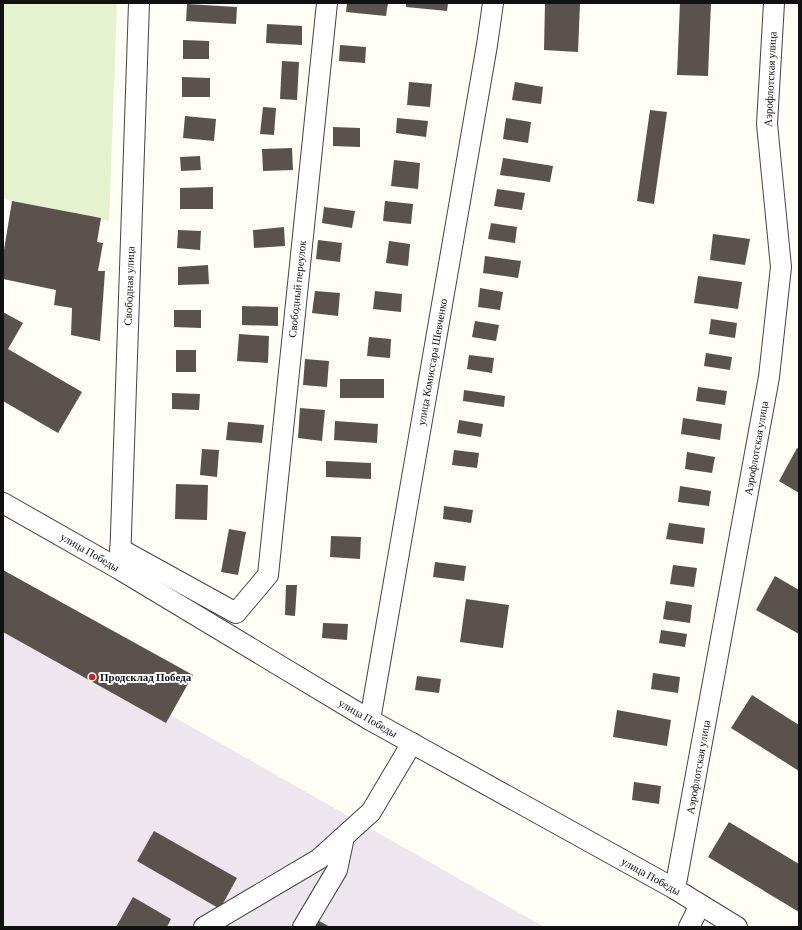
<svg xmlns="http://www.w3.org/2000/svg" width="802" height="930" font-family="'Crimson Pro',serif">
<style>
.industrial{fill:#eee6ef}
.pitch{fill:#e6f2cf}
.building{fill:#5a524d}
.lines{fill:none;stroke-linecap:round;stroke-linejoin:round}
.minor-casing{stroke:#444;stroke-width:22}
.minor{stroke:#fff;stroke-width:20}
.poi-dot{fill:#c4262e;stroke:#fff;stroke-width:1.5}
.labels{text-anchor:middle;stroke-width:4;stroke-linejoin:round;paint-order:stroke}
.street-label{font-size:11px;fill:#111;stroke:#fff}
.poi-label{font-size:11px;font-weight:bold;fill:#111;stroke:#fff;text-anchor:start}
</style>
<rect width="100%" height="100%" fill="#fffdf5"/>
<polygon class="industrial" points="3,620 544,927 3,927"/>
<polygon class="pitch" points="3,3 117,3 109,221 3,199"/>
<g class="building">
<polygon points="347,3 388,3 386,16 346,12"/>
<polygon points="406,3 448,3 447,11 406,7"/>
<polygon points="545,3 580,3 578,52 544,50"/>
<polygon points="680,3 711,3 708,76 677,75"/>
<polygon points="187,4 237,7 236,24 186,21"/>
<polygon points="267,24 302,26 302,45 266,43"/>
<polygon points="183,40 209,41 209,59 183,59"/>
<polygon points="340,45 366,47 365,63 339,61"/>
<polygon points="282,61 299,62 297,100 280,99"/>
<polygon points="182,77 210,78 210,97 182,97"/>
<polygon points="409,82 432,84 430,107 407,105"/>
<polygon points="515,82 543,87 541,104 512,100"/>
<polygon points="263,107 276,108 274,135 260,134"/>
<polygon points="650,110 667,112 654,204 637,201"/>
<polygon points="185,116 216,119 214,141 183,138"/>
<polygon points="397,118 428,121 426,137 396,133"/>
<polygon points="506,118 531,122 528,143 503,139"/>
<polygon points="333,127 360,128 360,147 333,146"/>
<polygon points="292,148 293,170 263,171 262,149"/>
<polygon points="200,156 201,170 181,171 180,157"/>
<polygon points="503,158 553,166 550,182 500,175"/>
<polygon points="394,160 420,163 418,189 391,186"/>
<polygon points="213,187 213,209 180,209 180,188"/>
<polygon points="497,189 525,193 522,210 494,206"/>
<polygon points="12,201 101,218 97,242 103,243 98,271 105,271 100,341 71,335 72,308 54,305 56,290 3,279 3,256"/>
<polygon points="385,201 413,204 411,224 383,221"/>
<polygon points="324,207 355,211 352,228 322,223"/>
<polygon points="491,223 517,227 515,243 488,239"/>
<polygon points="284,227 285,246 254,248 253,230"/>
<polygon points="178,230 201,231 200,250 177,248"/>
<polygon points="713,234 750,239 745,265 710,260"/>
<polygon points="318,240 342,243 340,262 316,259"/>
<polygon points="389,241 410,244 408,266 386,263"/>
<polygon points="485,256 521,261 518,278 483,273"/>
<polygon points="208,265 209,284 178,285 178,267"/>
<polygon points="698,276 742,282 738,309 694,303"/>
<polygon points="480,288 503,292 500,310 478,307"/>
<polygon points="315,291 340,293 338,316 312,313"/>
<polygon points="375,291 402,294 401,312 373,309"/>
<polygon points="242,306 278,307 278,326 242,325"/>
<polygon points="174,310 201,310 201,328 174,327"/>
<polygon points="3,312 23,323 8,349 82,392 58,433 3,401"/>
<polygon points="711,319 737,323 735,338 709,334"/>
<polygon points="475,321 499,325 496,341 472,337"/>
<polygon points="239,334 269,336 268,363 237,361"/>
<polygon points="369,337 391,339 390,358 367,356"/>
<rect x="176" y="350" width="20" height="22"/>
<polygon points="706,353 732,357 730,370 704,366"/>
<polygon points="469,355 494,358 492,373 467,369"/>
<polygon points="305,359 329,361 327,387 303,385"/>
<rect x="340" y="379" width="44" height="19"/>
<polygon points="698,387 727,391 725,405 696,401"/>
<polygon points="464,390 505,396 504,407 463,401"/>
<polygon points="172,393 200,394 199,410 172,409"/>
<polygon points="300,408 325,410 322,441 298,438"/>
<polygon points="683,418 722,424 720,440 681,434"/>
<polygon points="459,420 483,424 481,437 457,433"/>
<polygon points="335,421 378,424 377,443 334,440"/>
<polygon points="228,422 264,425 262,443 226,440"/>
<polygon points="797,448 799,449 799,493 779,481"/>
<polygon points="202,449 219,450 217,477 200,475"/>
<polygon points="454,450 479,453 477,468 452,465"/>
<polygon points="687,452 715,457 712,473 685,469"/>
<polygon points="326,461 371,463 371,479 326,477"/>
<polygon points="176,484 208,485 207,520 175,519"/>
<polygon points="680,486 711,491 709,506 678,502"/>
<polygon points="444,506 473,510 471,523 443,519"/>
<polygon points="669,523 705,528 703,544 666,539"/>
<polygon points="229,529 246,532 238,575 221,572"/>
<polygon points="331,536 361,537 360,559 330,557"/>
<polygon points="435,562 466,566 464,581 433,577"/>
<polygon points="673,565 697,568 694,587 670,584"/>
<polygon points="3,570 193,675 166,723 3,632"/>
<polygon points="775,576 799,590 799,634 756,610"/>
<polygon points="286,585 297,585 295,616 285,615"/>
<polygon points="466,599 509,605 503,648 460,642"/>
<polygon points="666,601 692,605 690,623 663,619"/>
<polygon points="323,623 348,624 347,640 322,638"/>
<polygon points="661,630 687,634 685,647 659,643"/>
<polygon points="653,673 680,677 678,693 651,689"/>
<polygon points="417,676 441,679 439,693 415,690"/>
<polygon points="752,695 799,725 799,771 731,728"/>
<polygon points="617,710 671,720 667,746 613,737"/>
<polygon points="634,782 661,786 659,804 632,800"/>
<polygon points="729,822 799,864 799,912 708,857"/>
<polygon points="154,831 237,878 220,909 137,861"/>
<polygon points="133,897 171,919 167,927 116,927"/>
<polygon points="314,918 330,927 309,927"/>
</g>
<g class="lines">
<g class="minor-casing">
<g id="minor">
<polyline points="3,503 119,569 370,720 675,889 737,927"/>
<polyline points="120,549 236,613 268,575 327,3"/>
<polyline points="120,563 139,3"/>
<polyline points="370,720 487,45 493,3"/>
<polyline points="675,889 769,377 781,267 767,124 774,3"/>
<polyline points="204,927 319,859 371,812 412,743"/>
<polyline points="303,927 337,870 344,837"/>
<polyline points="689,927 700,905"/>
</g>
</g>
<use href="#minor" class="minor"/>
</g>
<circle class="poi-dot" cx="92" cy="677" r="4"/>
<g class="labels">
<g class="street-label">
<text transform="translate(770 79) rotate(-87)" y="4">Аэрофлотская улица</text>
<text transform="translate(129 286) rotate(-88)" y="4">Свободная улица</text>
<text transform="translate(297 289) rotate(-84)" y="4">Свободный переулок</text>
<text transform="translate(432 362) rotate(-80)" y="4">улица Комиссара Шевченко</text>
<text transform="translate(756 448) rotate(-80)" y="4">Аэрофлотская улица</text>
<text transform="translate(90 552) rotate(30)" y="4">улица Победы</text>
<text transform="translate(368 718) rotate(30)" y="4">улица Победы</text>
<text transform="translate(698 767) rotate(-80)" y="4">Аэрофлотская улица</text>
<text transform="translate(651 876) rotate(29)" y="4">улица Победы</text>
</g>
<g class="poi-label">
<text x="100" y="681">Продсклад Победа</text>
</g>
</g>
<rect width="802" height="930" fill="none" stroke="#111111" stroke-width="8"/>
</svg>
